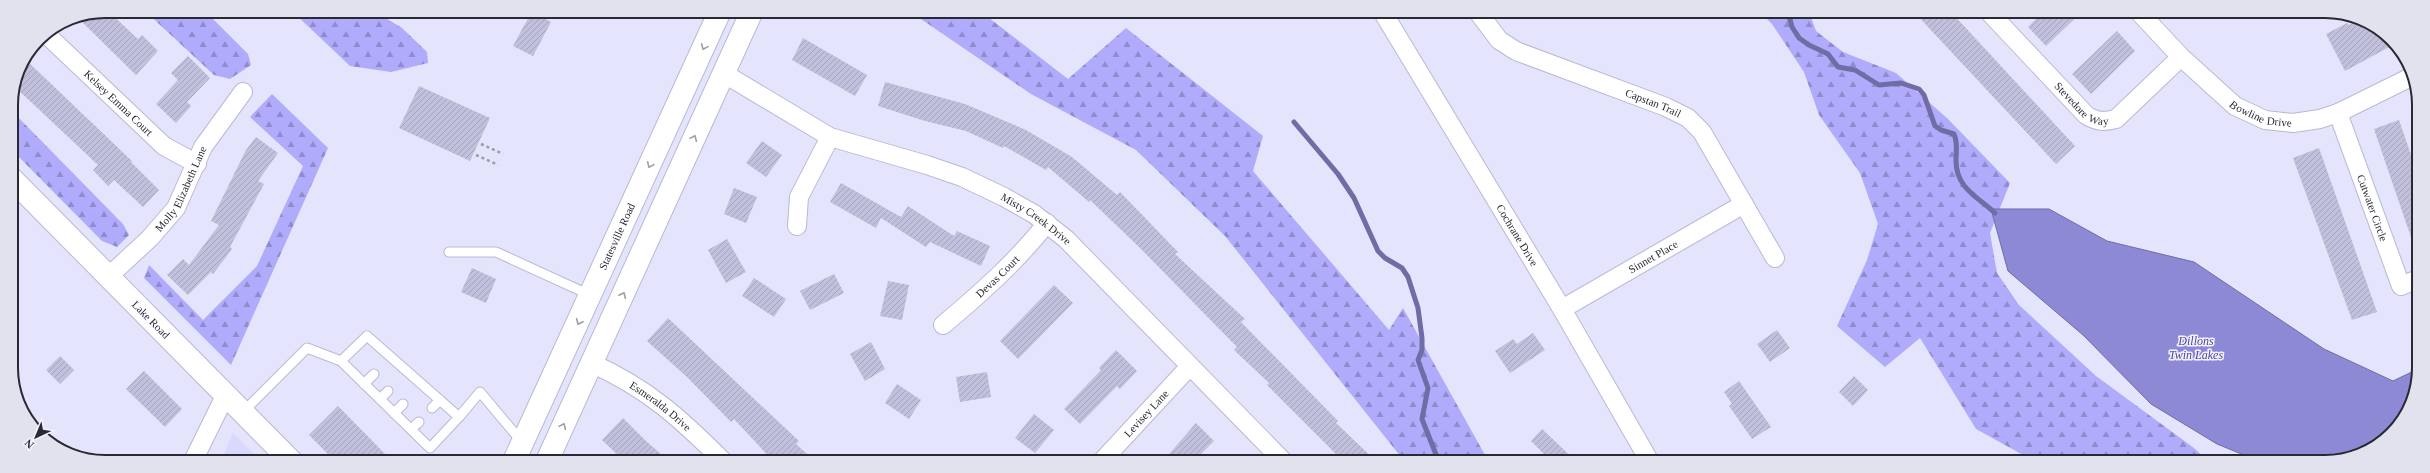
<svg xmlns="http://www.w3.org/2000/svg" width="2430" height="473" font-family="Georgia,serif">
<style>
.built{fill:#d9d9fd}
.forest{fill:url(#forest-firs)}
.water{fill:#8e89d5;stroke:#706ca5}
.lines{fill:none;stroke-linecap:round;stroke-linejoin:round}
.stream{stroke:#706ca5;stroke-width:5}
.building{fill:url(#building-hatch)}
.service-casing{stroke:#b9b9d5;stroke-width:11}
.minor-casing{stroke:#b9b9d5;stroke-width:20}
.tertiary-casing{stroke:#b9b9d5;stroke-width:24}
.secondary-casing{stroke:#b9b9d5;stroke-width:24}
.path{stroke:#9b9bae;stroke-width:2.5;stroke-dasharray:3 3;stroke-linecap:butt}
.service{stroke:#fff;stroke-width:9}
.minor{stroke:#fff;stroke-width:18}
.tertiary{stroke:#fff;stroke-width:22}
.secondary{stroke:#fff;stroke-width:22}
.oneway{stroke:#9f9fa4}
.labels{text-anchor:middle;stroke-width:3;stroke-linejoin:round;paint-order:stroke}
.street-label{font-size:11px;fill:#292934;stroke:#f2f2fe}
.water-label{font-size:12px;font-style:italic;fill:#50439e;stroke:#f2f2fe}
.rim{fill:none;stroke:#292934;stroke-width:2}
</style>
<defs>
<pattern id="forest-firs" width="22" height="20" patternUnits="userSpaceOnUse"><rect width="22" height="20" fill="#b0abfb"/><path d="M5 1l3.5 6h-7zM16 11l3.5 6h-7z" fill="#8f8bcc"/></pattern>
<pattern id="building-hatch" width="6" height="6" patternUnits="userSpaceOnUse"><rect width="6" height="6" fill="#c0c0dd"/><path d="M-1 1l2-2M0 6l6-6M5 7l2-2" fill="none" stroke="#a5a5be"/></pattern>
</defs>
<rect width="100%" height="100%" fill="#e4e4fc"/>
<polygon class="built" points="233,433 261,461 221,461"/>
<g class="forest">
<polygon points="145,11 205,11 248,54 251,65 230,79 214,75"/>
<polygon points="292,11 374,11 402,28 427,52 428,63 391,72 350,66"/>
<polygon points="922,11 980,11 1068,79 1126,28 1263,136 1253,171 1389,330 1403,308 1485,455 1485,462 1405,462 1225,236 1136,150 1031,94 918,17"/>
<polygon points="1760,12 1809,12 1816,31 1843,52 1896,73 1948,119 2010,183 1990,233 1997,273 2019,305 2096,376 2194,448 2209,462 2036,462 1976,429 1920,338 1885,367 1837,326 1867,260 1878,224 1860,173 1819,115 1804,72 1772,24"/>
<polygon points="272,94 328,148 231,365 144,278 149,265 203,320 257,266 303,166 250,117"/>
<polygon points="11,110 123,224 129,235 117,247 102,241 11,149"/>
</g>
<polygon class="water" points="1991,209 2049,209 2107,241 2194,262 2324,349 2393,381 2418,369 2418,380 2409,410 2387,438 2361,455 2331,462 2261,462 2217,444 2151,404 2083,335 2008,271"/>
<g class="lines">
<g class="stream">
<path d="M1788 12 1792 27 1799 38 1809 45 1828 54 1838 67 1855 70 1879 85 1901 83 1919 89 1924 95 1935 126 1941 130 1954 134C1958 143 1956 150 1956 161 1956 188 1978 197 1995 213"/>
<polyline points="1294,122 1338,174 1354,198 1378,251 1385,258 1402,268 1408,277 1418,308 1422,338 1422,350 1418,360 1428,388 1422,419 1439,462"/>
</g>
</g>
<g class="building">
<polygon points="108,11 138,39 142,35 158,51 136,75 77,17"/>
<polygon points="532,11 551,22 533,56 513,46"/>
<polygon points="1914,12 1951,12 2075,146 2056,164"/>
<polygon points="2043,12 2082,12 2046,46 2028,27"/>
<polygon points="2357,21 2387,35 2393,45 2345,71 2326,34 2347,23 2349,25"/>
<polygon points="2117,31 2135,51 2091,94 2072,74"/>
<polygon points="803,38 867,75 855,96 792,60"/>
<polygon points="188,56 210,78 187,102 191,106 176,123 156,104 178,80 171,73"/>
<polygon points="25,59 132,161 131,162 159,190 143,207 114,180 108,186 93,170 98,165 15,87 18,69"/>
<polygon points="885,82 965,104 1026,130 1072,157 1117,195 1120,192 1178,252 1175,254 1245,319 1241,322 1338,421 1336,423 1377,462 1344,462 1267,385 1269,383 1234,350 1237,347 1139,247 1090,200 1089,202 1048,167 1046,170 1004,146 1003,148 966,131 925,121 878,106"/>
<polygon points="419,86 490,118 470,161 399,128"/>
<polygon points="2399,120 2417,172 2418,248 2415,249 2374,129"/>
<polygon points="256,137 278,153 258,181 264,184 230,247 232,249 213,274 211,272 188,295 167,275 183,259 189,265 219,225 211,221 246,150"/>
<polygon points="762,141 782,155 766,177 746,163"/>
<polygon points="2319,148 2377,312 2352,320 2293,158"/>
<polygon points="841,183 901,217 908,206 954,236 957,231 990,246 981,266 930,242 926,247 881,218 876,228 830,202"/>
<polygon points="734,188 757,197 746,223 724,214"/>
<polygon points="727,239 746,272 726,283 708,250"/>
<polygon points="472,268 496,279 486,303 461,292"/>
<polygon points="834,274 844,293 810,310 800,291"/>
<polygon points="754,278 786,299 774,317 742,296"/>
<polygon points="888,281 909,285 902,320 880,316"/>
<polygon points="1054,285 1073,303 1018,359 1000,341"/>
<polygon points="668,318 799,441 796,444 815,461 773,461 734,419 731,422 688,378 647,341"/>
<polygon points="1777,330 1790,348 1770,362 1757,344"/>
<polygon points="1533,333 1545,350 1510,373 1495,351 1513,339 1517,344"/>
<polygon points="871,342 885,369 865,381 850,354"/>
<polygon points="1116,350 1137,371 1120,389 1117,386 1080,424 1064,409 1101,370 1099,368"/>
<polygon points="60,356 74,370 60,384 46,370"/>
<polygon points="144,371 182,409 165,427 126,389"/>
<polygon points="987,372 991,397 960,402 956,377"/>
<polygon points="1854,376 1868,390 1853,406 1839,392"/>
<polygon points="1739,381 1771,427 1752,439 1729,406 1732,404 1724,392"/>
<polygon points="897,384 921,400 909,419 885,403"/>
<polygon points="338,406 392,461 335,461 309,435"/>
<polygon points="1034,414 1054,430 1035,453 1015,438"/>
<polygon points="623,418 646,441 669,461 624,461 602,440"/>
<polygon points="1196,423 1214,441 1194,461 1163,461"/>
<polygon points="1542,429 1577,462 1552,462 1531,441"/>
</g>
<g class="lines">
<g class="service-casing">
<g id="service">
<polyline points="449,252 496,252 590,295"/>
<polyline points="341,361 430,448 459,417"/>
<polyline points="364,384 374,374"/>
<polyline points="380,399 388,391"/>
<polyline points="432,408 440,400"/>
<polyline points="242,413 307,348 341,361 367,336 459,417 480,392 522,442"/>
<polyline points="394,413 403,404"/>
<polyline points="411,429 419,422"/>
</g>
</g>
<g class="minor-casing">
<g id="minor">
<path id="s1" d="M1382 11 1562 309 1650 462"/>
<path id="s2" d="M1478 12 1499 40 1516 51 1666 107 1688 118 1702 132 1775 258"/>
<path id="s3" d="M1989 12 2086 115C2097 122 2104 122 2116 119L2181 57"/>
<path id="s4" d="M2139 12 2181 57 2235 106 2265 120 2293 123 2320 119 2338 113 2411 77"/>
<path id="s5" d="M46 34 164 146 197 164"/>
<path id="s6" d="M723 73 830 137 927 165 962 177 1004 197 1034 214 1066 239 1284 462"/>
<path id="s7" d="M2338 113 2401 286 2418 279"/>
<polyline points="797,226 799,197 830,137"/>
<path id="s8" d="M108 277 150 238 176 208 203 147 243 92"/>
<path id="s9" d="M1562 309 1744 204"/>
<path id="s10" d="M943 325C981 293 1016 262 1047 223"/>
<path id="s11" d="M591 363C647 388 680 418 723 461"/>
<polyline points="193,461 225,396"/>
<path id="s12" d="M1102 461 1190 366"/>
</g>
</g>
<g class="tertiary-casing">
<g id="tertiary">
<path id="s13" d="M11 178 291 461"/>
</g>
</g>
<g class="secondary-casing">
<g id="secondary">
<path id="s14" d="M514 461 720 11"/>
<polyline points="547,461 752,11"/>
</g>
</g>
<g class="path">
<polyline points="481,144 503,154"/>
<polyline points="476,155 498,165"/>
</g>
<use href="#service" class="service"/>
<use href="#minor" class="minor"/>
<use href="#tertiary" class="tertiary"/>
<use href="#secondary" class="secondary"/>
</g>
<defs><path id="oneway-chevron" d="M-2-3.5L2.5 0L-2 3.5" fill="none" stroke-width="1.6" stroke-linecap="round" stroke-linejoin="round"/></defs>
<g class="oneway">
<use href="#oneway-chevron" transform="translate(704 47) rotate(114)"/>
<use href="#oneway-chevron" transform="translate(694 138) rotate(-66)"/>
<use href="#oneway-chevron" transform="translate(650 165) rotate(114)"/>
<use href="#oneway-chevron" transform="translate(623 295) rotate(-65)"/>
<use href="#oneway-chevron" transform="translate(579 322) rotate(115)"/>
<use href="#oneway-chevron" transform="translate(563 426) rotate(-66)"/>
</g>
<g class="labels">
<g class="street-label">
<text dy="4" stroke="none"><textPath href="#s3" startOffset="132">Stevedore Way</textPath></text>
<text dy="4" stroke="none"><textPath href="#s5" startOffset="100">Kelsey Emma Court</textPath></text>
<text dy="4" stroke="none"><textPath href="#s2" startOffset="202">Capstan Trail</textPath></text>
<text dy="4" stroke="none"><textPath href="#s4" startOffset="162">Bowline Drive</textPath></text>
<text dy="4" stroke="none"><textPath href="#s8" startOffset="116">Molly Elizabeth Lane</textPath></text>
<text dy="4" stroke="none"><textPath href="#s7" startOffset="101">Cutwater Circle</textPath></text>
<text dy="4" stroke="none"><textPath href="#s6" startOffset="348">Misty Creek Drive</textPath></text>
<text dy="4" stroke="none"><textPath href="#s1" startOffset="262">Cochrane Drive</textPath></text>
<text dy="4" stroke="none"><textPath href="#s14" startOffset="247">Statesville Road</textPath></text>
<text dy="4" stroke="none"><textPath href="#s9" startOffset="105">Sinnet Place</textPath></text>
<text dy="4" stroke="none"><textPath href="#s10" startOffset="73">Devas Court</textPath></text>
<text dy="4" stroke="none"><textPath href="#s13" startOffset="199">Lake Road</textPath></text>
<text dy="4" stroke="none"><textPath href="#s11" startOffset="82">Esmeralda Drive</textPath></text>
<text dy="4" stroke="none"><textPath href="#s12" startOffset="65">Levisey Lane</textPath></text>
</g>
<g class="water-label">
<text x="2196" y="345">Dillons<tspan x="2196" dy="14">Twin Lakes</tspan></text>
</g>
</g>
<path d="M0 0H2430V473H0ZM105 18H2325A87 87 0 0 1 2412 105V368A87 87 0 0 1 2325 455H105A87 87 0 0 1 18 368V105A87 87 0 0 1 105 18Z" fill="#e2e2ee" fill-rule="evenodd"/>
<path class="rim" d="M105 18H2325A87 87 0 0 1 2412 105V368A87 87 0 0 1 2325 455H105A87 87 0 0 1 18 368V105A87 87 0 0 1 105 18Z"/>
<g transform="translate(36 437) rotate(224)" stroke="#f2f2fe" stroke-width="3" paint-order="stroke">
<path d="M0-3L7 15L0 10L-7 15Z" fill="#292934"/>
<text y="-6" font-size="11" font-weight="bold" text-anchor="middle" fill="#292934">N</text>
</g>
</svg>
